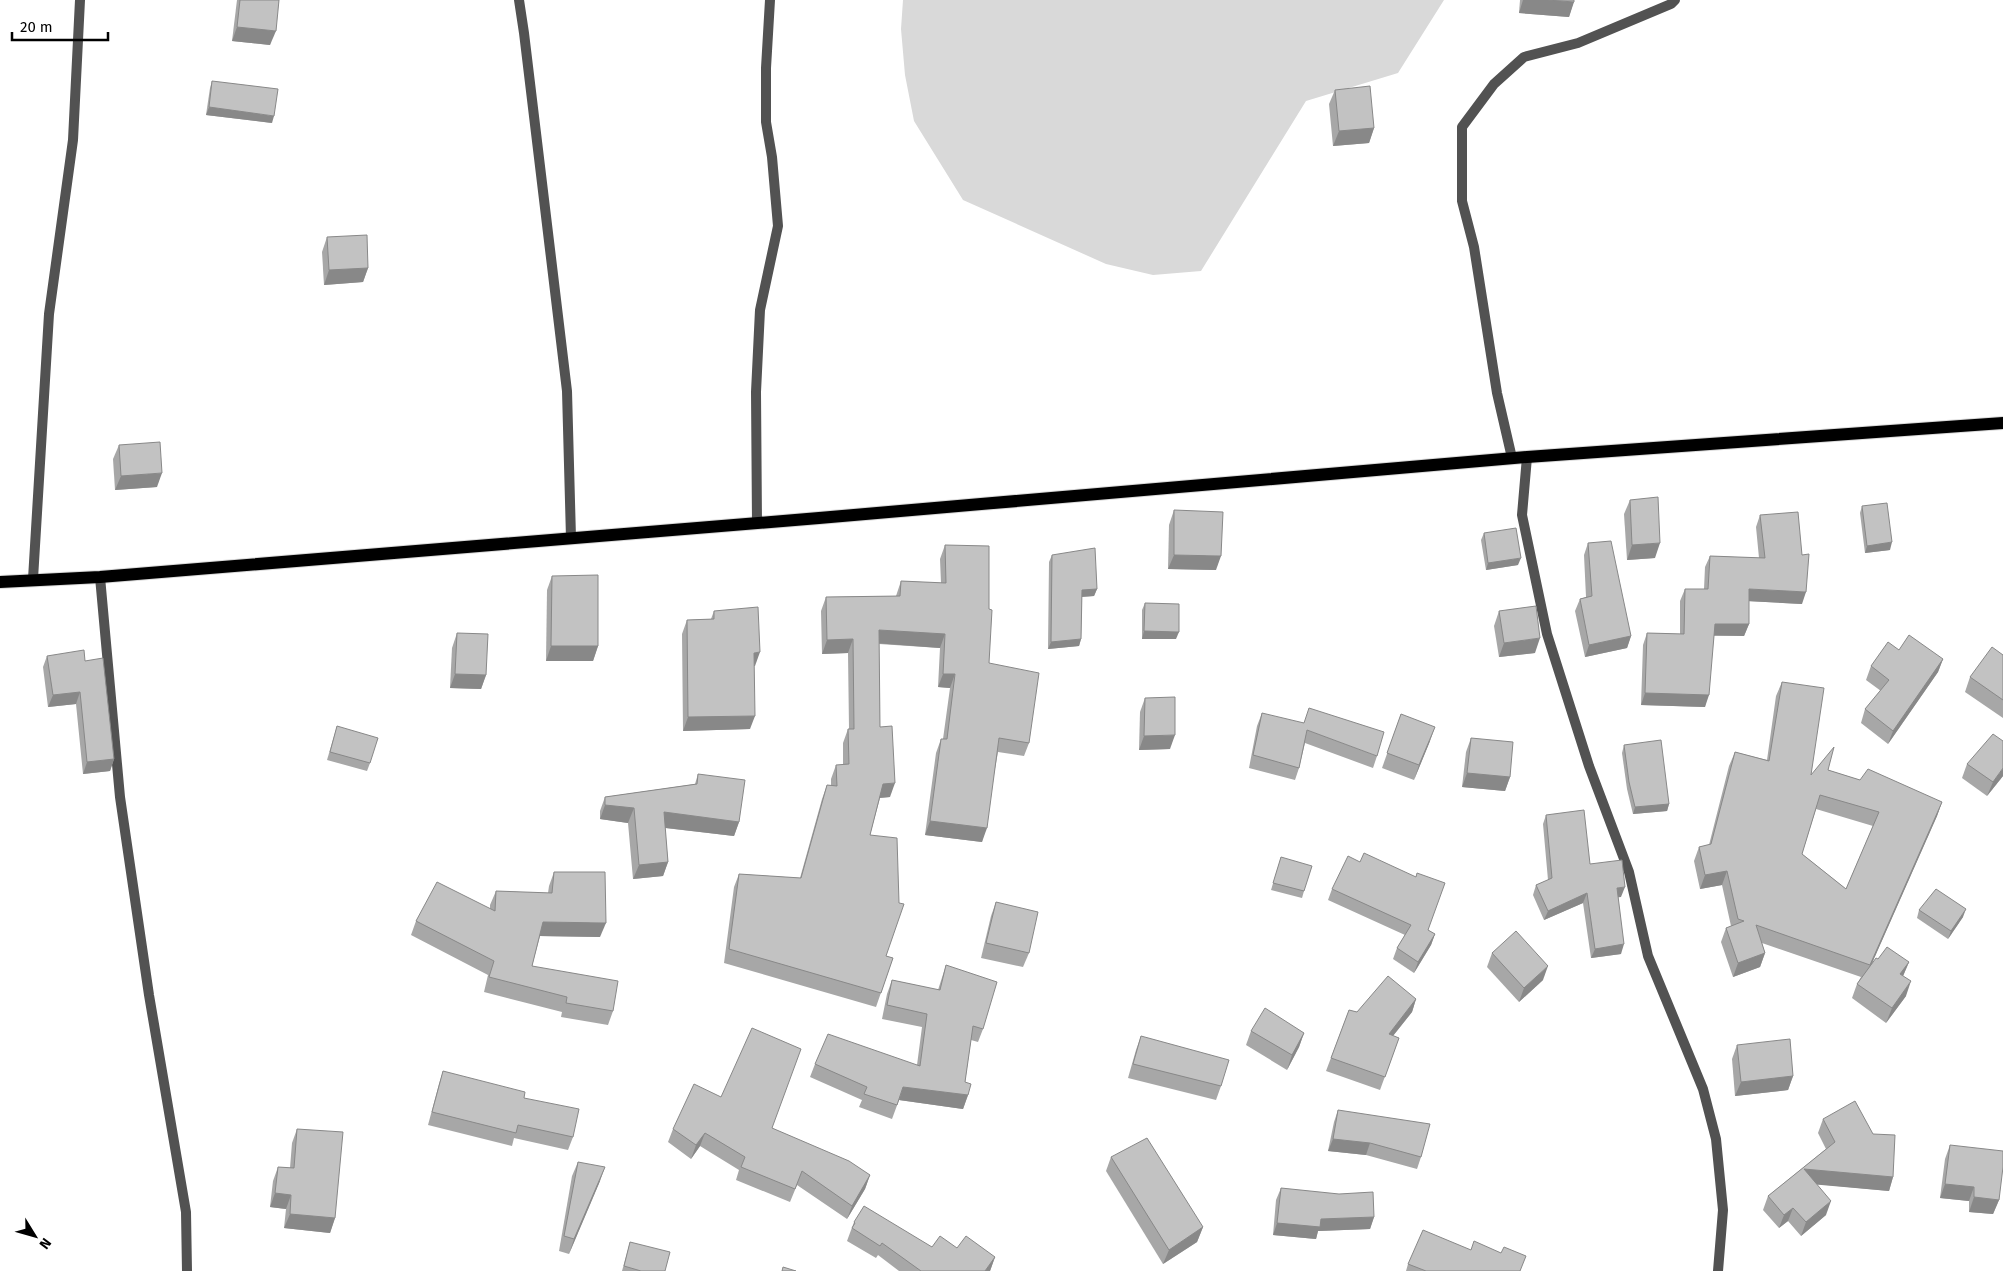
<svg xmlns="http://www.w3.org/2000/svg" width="2003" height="1271" font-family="'Fira Sans',sans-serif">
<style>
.green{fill:#d9d9d9}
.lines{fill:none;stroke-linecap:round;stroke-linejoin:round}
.primary-casing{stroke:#dbdbdb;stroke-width:14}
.minor{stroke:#525252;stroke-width:10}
.primary{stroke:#000;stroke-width:12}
.wall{fill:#a7a7a7;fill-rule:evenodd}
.shaded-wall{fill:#888}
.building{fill:#c2c2c2;stroke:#888;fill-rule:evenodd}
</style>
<rect width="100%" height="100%" fill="#fff"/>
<polygon class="green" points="903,0 1444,0 1398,73 1306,101 1201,271 1153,275 1106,264 963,200 914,121 905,75 901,29"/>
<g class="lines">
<g class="primary-casing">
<polyline id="primary" points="0,582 100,577 819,518 1527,457 2003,423"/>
</g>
<g class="minor">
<polyline points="519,0 524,33 567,391 571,538"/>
<polyline points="1527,457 1522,515 1547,634 1589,766 1629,872 1648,956 1703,1089 1716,1139 1723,1210 1718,1271"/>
<polyline points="1512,458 1497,393 1474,247 1462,201 1462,127 1494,84 1524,57 1578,43 1671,4 1675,0"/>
<polyline points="757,523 756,392 760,310 778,226 772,157 766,122 766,68 770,0"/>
<polyline points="100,577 120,797 149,995 186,1212 187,1271"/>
<polyline points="33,579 49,314 73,140 80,0"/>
</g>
<use href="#primary" class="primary"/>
</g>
<g class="wall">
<polygon points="237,0 279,0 270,45 232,41"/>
<polygon points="1520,0 1574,0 1569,17 1519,13"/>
<polygon points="212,81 272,123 206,115 210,88"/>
<polygon points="1335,90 1374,128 1369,143 1333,146 1329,104"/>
<polygon points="327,237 368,268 363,282 324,285 322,252"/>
<polygon points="119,445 157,487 115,490 113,459"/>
<polygon points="1630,500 1655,558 1627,560 1624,514"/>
<polygon points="1862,506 1890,550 1865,553 1860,513"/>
<polygon points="1174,510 1216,570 1168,569 1169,525"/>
<polygon points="1760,515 1802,604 1749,601 1749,624 1744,636 1714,636 1705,707 1641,705 1643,645 1647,633 1680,634 1680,601 1685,589 1704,589 1705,567 1710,556 1759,558 1756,527"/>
<polygon points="1484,533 1518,565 1486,570 1481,540"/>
<polygon points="1588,543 1631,636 1627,648 1585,657 1575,611 1580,599 1586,597 1584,555"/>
<polygon points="945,545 989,663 1029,743 1024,756 998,752 982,842 925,835 936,753 941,739 943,739 950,688 938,687 940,648 879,644 880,727 890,797 880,798 870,835 886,956 893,958 876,1007 724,963 734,887 739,874 800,878 822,799 827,785 831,785 831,779 836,765 843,765 843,743 848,729 849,729 848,653 822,654 821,611 826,597 896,596 901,581 941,583 940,559"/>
<polygon points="1052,555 1097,589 1094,596 1082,597 1081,639 1079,646 1048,649 1049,562"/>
<polygon points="552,576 598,646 593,661 546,661 547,590"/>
<polygon points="1145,603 1176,639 1142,639 1142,610"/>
<polygon points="714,611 755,666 754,666 750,729 683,731 682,634 687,620 711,619"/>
<polygon points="1499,611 1535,653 1499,657 1494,626"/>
<polygon points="457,633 486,675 481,689 450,688 452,648"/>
<polygon points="2003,655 2003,718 1965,692 1970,677"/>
<polygon points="47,656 85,661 114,759 110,771 83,774 76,704 48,707 43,667"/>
<polygon points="1943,659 1938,672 1888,744 1861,723 1865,709 1881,691 1866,680 1871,666"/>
<path d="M1782 682 1811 775 1828 770 1860 780 1942 802 1937 816 1872 963 1878 959 1909 962 1903 976 1906 996 1886 1023 1852 998 1857 984 1861 977 1762 943 1765 953 1760 967 1733 977 1721 942 1726 928 1731 926 1722 885 1700 889 1694 861 1699 847 1709 845 1729 766 1735 752 1767 760 1776 696ZM1816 809 1873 826 1846 889 1802 854Z"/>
<polygon points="1145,698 1170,749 1139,750 1140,712"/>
<polygon points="1262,713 1377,756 1373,768 1305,743 1299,768 1295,780 1249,768 1257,726"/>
<polygon points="1401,714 1430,741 1414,780 1382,768"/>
<polygon points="337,726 370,763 367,771 327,760"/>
<polygon points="1471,738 1510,777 1505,791 1462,787 1466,752"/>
<polygon points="1624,745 1669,804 1667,811 1633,814 1627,789 1622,753"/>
<polygon points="1967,764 2003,776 1987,796 1962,778"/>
<polygon points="698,774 739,822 734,836 665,828 668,862 663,876 633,879 628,823 600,819 600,811 605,797 695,784"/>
<polygon points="1546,815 1590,864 1621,897 1618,897 1621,954 1591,958 1583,903 1544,920 1533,895 1536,885 1548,880 1543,824"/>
<polygon points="1281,857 1304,891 1302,898 1271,890"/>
<polygon points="554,872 600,937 540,936 532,966 613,1011 608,1025 561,1017 562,1012 484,992 488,975 411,935 416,921 490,909 490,905 496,891 548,893 549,886"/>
<polygon points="1332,889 1428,930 1435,934 1431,945 1414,973 1393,959 1397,948 1405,935 1328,900"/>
<polygon points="996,902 1029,953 1023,967 981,958 991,916"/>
<polygon points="1919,910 1963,917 1948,939 1917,918"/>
<polygon points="1492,953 1543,980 1519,1002 1487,967"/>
<polygon points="946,965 983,1029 978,1042 971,1040 965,1082 968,1095 963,1109 899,1100 892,1119 859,1107 862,1100 810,1077 815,1064 917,1065 922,1027 882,1019 887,994 892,980 938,990"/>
<polygon points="1416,999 1412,1012 1393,1036 1399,1038 1380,1090 1326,1071 1349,1010 1357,1012"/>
<polygon points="1251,1031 1304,1033 1299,1047 1287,1070 1246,1045"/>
<polygon points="1141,1036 1221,1086 1216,1100 1128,1078 1136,1050"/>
<polygon points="1737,1045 1793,1076 1788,1090 1735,1096 1732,1059"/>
<polygon points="443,1071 524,1098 573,1137 568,1150 514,1138 512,1146 428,1125 439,1084"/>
<polygon points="1338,1110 1421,1157 1417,1169 1366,1155 1328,1151 1334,1122"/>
<polygon points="1823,1119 1893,1177 1889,1191 1816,1184 1826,1215 1801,1236 1788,1221 1779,1228 1763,1210 1768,1196 1826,1149 1818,1133"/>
<polygon points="772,1128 870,1175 865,1189 847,1219 797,1185 790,1202 736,1180 739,1170 700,1146 691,1159 668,1142 673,1129"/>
<polygon points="297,1129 335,1218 330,1233 284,1228 286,1209 270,1207 273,1181 278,1167 290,1168 292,1143"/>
<polygon points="1950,1145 1999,1200 1993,1214 1969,1212 1969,1201 1940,1198 1945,1159"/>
<polygon points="1111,1157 1203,1227 1197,1242 1163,1264 1106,1171"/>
<polygon points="578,1162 600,1181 569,1254 559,1251 572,1176"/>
<polygon points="1281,1188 1374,1217 1370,1229 1318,1231 1316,1239 1273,1235 1276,1200"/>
<polygon points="854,1222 932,1247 957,1248 995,1257 990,1271 899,1271 878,1255 876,1258 847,1241"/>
<polygon points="630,1242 665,1271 622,1271"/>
<polygon points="1471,1250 1520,1271 1406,1271 1408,1264"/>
</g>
<g class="shaded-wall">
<polygon points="1523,0 1547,0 1574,2 1569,17 1519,13"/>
<polygon points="237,27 276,31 270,45 232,41"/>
<polygon points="209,107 274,116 272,123 206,115"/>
<polygon points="1374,128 1369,143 1333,146 1339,131"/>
<polygon points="368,268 363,282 324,285 329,270"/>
<polygon points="162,473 157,487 115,490 121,476"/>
<polygon points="1892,542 1890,550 1865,553 1867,546"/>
<polygon points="1660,543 1655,558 1627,560 1632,545"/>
<polygon points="1174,555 1221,556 1216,570 1168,569"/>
<polygon points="1521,558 1518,565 1486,570 1488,563"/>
<polygon points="1097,589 1094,596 1079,597 1082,590"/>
<polygon points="1749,589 1806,592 1802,604 1745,601"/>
<polygon points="1715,624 1749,624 1744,636 1710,635"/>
<polygon points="879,630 945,634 940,648 874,643"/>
<polygon points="1144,631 1179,632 1176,639 1142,639"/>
<polygon points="1631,636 1627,648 1585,657 1589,645"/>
<polygon points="1540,638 1535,653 1499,657 1504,643"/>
<polygon points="853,639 848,653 822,654 827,640"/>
<polygon points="1081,639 1079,646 1048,649 1051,642"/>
<polygon points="551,646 598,646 593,661 546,661"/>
<polygon points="760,652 755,666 749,666 754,653"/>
<polygon points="1943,659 1938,672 1888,744 1893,731"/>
<polygon points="455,674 486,675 481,689 450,688"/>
<polygon points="943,674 955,674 950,688 938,687"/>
<polygon points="80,692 76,704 48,707 53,695"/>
<polygon points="1645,693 1709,695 1705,707 1641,705"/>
<polygon points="755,716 750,729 683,731 688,717"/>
<polygon points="1435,727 1430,741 1414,780 1419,765"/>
<polygon points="1175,735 1170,749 1139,750 1144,736"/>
<polygon points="114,759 110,771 83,774 87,762"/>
<polygon points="2003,768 2003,776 1987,796 1993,782"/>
<polygon points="1467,773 1510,777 1505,791 1462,787"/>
<polygon points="895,783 890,797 878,798 883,784"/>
<polygon points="1942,802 1937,816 1865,979 1870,965"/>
<polygon points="1669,804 1667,811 1633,814 1635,807"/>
<polygon points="605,805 634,808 628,823 600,819"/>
<polygon points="664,812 739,822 734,836 658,827"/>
<polygon points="930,821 987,828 982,842 925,835"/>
<polygon points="668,862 663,876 633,879 639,865"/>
<polygon points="1727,871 1722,885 1700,889 1705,875"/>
<polygon points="1625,887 1621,897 1613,898 1617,888"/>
<polygon points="1587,893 1583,903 1544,920 1548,911"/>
<polygon points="1966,909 1963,917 1948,939 1951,931"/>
<polygon points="543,922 606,923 600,937 538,936"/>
<polygon points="1435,934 1431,945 1414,973 1418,962"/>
<polygon points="1624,944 1621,954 1591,958 1595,949"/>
<polygon points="1765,953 1760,967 1733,977 1738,963"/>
<polygon points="1909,962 1903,976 1900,974"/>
<polygon points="1548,966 1543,980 1519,1002 1524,988"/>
<polygon points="1911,981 1906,996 1886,1023 1892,1008"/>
<polygon points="1416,999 1412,1012 1384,1047 1389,1034"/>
<polygon points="1304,1033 1299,1047 1287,1070 1292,1055"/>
<polygon points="1793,1076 1788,1090 1735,1096 1741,1082"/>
<polygon points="903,1087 968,1095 963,1109 899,1100"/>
<polygon points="705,1133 700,1146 691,1159 696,1145"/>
<polygon points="1333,1139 1370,1143 1366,1155 1328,1151"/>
<polygon points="605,1167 600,1181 569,1254 574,1239"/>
<polygon points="1804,1169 1893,1177 1889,1191 1799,1183"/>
<polygon points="870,1175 865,1189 847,1219 852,1206"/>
<polygon points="1945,1184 1974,1187 1969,1201 1940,1198"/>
<polygon points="275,1193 291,1195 286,1209 270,1207"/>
<polygon points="1974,1197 1999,1200 1993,1214 1969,1212"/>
<polygon points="1831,1201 1826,1215 1801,1236 1806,1222"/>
<polygon points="1793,1208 1788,1221 1779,1228 1784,1215"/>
<polygon points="290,1214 335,1218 330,1233 284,1228"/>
<polygon points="1374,1217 1370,1229 1318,1231 1316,1239 1273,1235 1277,1223 1321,1219"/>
<polygon points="1203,1227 1197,1242 1163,1264 1169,1250"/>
<polygon points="995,1257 990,1271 985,1271"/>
</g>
<g class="building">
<polygon points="240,0 279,0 276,31 237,27"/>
<polygon points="1547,0 1574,0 1574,2"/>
<polygon points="212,81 278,89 274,116 209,107"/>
<polygon points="1370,86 1374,128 1339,131 1335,90"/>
<polygon points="367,235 368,268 329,270 327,237"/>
<polygon points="160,442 162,473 121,476 119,445"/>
<polygon points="1658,497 1660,543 1632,545 1630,500"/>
<polygon points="1887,503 1892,542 1867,546 1862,506"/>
<polygon points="1174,510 1223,512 1221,556 1174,555"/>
<polygon points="1798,512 1802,555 1809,554 1806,592 1749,589 1749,624 1715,624 1709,695 1645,693 1647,633 1684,634 1685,589 1708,589 1710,556 1765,558 1760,515"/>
<polygon points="1516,528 1521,558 1488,563 1484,533"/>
<polygon points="1611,541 1631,636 1589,645 1580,599 1592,596 1588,543"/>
<polygon points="945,545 989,546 989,609 992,610 989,663 1039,673 1029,743 999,738 987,828 930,821 941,739 947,739 955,674 943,674 945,634 879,630 880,727 892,726 895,783 883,784 870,835 897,838 899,903 904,904 886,956 893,958 881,993 729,949 739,874 801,878 827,785 837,786 836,765 849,764 848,729 854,729 853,639 827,640 826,597 900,596 901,581 946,583"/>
<polygon points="1095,548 1097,589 1082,590 1081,639 1051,642 1052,555"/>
<polygon points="598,575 598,646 551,646 552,576"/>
<polygon points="1145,603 1179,604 1179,632 1144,631"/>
<polygon points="1536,606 1540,638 1504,643 1499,611"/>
<polygon points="758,607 760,652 754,653 755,716 688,717 687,620 714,619 714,611"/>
<polygon points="457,633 488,634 486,675 455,674"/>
<polygon points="1909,635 1943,659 1893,731 1865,709 1889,680 1871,666 1888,642 1899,650"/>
<polygon points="1992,647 2003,655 2003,700 1970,677"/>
<polygon points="84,650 85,661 103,658 114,759 87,762 80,692 53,695 47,656"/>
<path d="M1782 682 1824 688 1811 775 1834 747 1828 770 1860 780 1868 769 1942 802 1870 965 1756 925 1765 953 1738 963 1726 928 1744 921 1738 919 1727 871 1705 875 1699 847 1711 844 1735 752 1769 761ZM1820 795 1879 812 1846 889 1802 854Z"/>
<polygon points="1175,697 1175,735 1144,736 1145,698"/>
<polygon points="1309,708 1384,732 1377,756 1307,730 1299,768 1253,755 1262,713 1304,723"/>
<polygon points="1401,714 1435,727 1419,765 1387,753"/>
<polygon points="337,726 378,738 370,763 330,752"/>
<polygon points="1993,734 2003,741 2003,768 1993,782 1967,764"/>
<polygon points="1471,738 1513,742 1510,777 1467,773"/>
<polygon points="1661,740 1669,804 1635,807 1629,782 1624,745"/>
<polygon points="698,774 745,780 739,822 664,812 668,862 639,865 634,808 605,805 605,797 697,784"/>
<polygon points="1584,810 1590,864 1622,860 1625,887 1617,888 1624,944 1595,949 1587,893 1548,911 1536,885 1552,878 1546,815"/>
<polygon points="1364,853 1416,877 1417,873 1445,883 1428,930 1435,934 1418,962 1397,948 1411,925 1332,889 1348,856 1360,862"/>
<polygon points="1281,857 1312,866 1304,891 1273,883"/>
<polygon points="554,872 605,872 606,923 543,922 532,966 618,981 613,1011 566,1003 567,997 489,977 494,961 416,921 437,882 495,911 496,891 552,893"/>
<polygon points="1936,889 1966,909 1951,931 1919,910"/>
<polygon points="996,902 1038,912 1029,953 986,943"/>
<polygon points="1516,931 1548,966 1524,988 1492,953"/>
<polygon points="1887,947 1909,962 1900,974 1911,981 1892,1008 1857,984 1876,958 1878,959"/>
<polygon points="946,965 997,982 983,1029 973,1026 965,1082 971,1084 968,1095 903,1087 897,1105 864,1094 867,1087 815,1064 828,1034 920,1066 927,1014 887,1005 892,980 940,990"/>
<polygon points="1388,976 1416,999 1389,1034 1399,1038 1385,1077 1331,1058 1349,1010 1357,1012"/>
<polygon points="1265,1008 1304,1033 1292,1055 1251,1031"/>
<polygon points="752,1028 801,1049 772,1128 849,1161 870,1175 852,1206 802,1171 795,1189 741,1167 745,1157 705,1133 696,1145 673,1129 694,1084 721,1097"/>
<polygon points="1141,1036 1229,1060 1221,1086 1133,1064"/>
<polygon points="1790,1039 1793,1076 1741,1082 1737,1045"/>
<polygon points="443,1071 525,1092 524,1098 579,1109 573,1137 518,1125 516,1133 432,1112"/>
<polygon points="1855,1101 1873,1134 1895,1135 1893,1177 1804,1169 1831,1201 1806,1222 1793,1208 1784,1215 1768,1196 1835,1142 1823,1119"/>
<polygon points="1338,1110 1430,1124 1421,1157 1370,1143 1333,1139"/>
<polygon points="297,1129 343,1132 335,1218 290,1214 291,1195 275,1193 278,1167 294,1168"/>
<polygon points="1147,1138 1203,1227 1169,1250 1111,1157"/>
<polygon points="1950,1145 2003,1151 2003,1167 1999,1200 1974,1197 1974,1187 1945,1184"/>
<polygon points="578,1162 605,1167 574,1239 564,1236"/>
<polygon points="1281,1188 1339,1194 1373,1192 1374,1217 1321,1219 1320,1227 1277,1223"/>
<polygon points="864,1206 932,1247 940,1236 957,1248 966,1236 995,1257 985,1271 921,1271 882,1243 880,1246 852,1228 855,1223 854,1222"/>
<polygon points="1423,1230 1471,1250 1474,1241 1501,1253 1504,1247 1526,1256 1520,1271 1426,1271 1408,1264"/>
<polygon points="630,1242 670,1252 665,1271 641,1271 624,1266"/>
<polygon points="783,1267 796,1271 782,1271"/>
</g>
<g transform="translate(35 1236) rotate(127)" stroke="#ffffff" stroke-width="4" paint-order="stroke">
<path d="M0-4L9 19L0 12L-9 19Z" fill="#000000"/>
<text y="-8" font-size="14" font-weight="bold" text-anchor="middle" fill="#000000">N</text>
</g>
<path d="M12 32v8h96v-8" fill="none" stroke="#000000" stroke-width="2.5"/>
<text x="20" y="32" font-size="15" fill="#000000" stroke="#ffffff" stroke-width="4" paint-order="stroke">20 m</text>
</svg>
